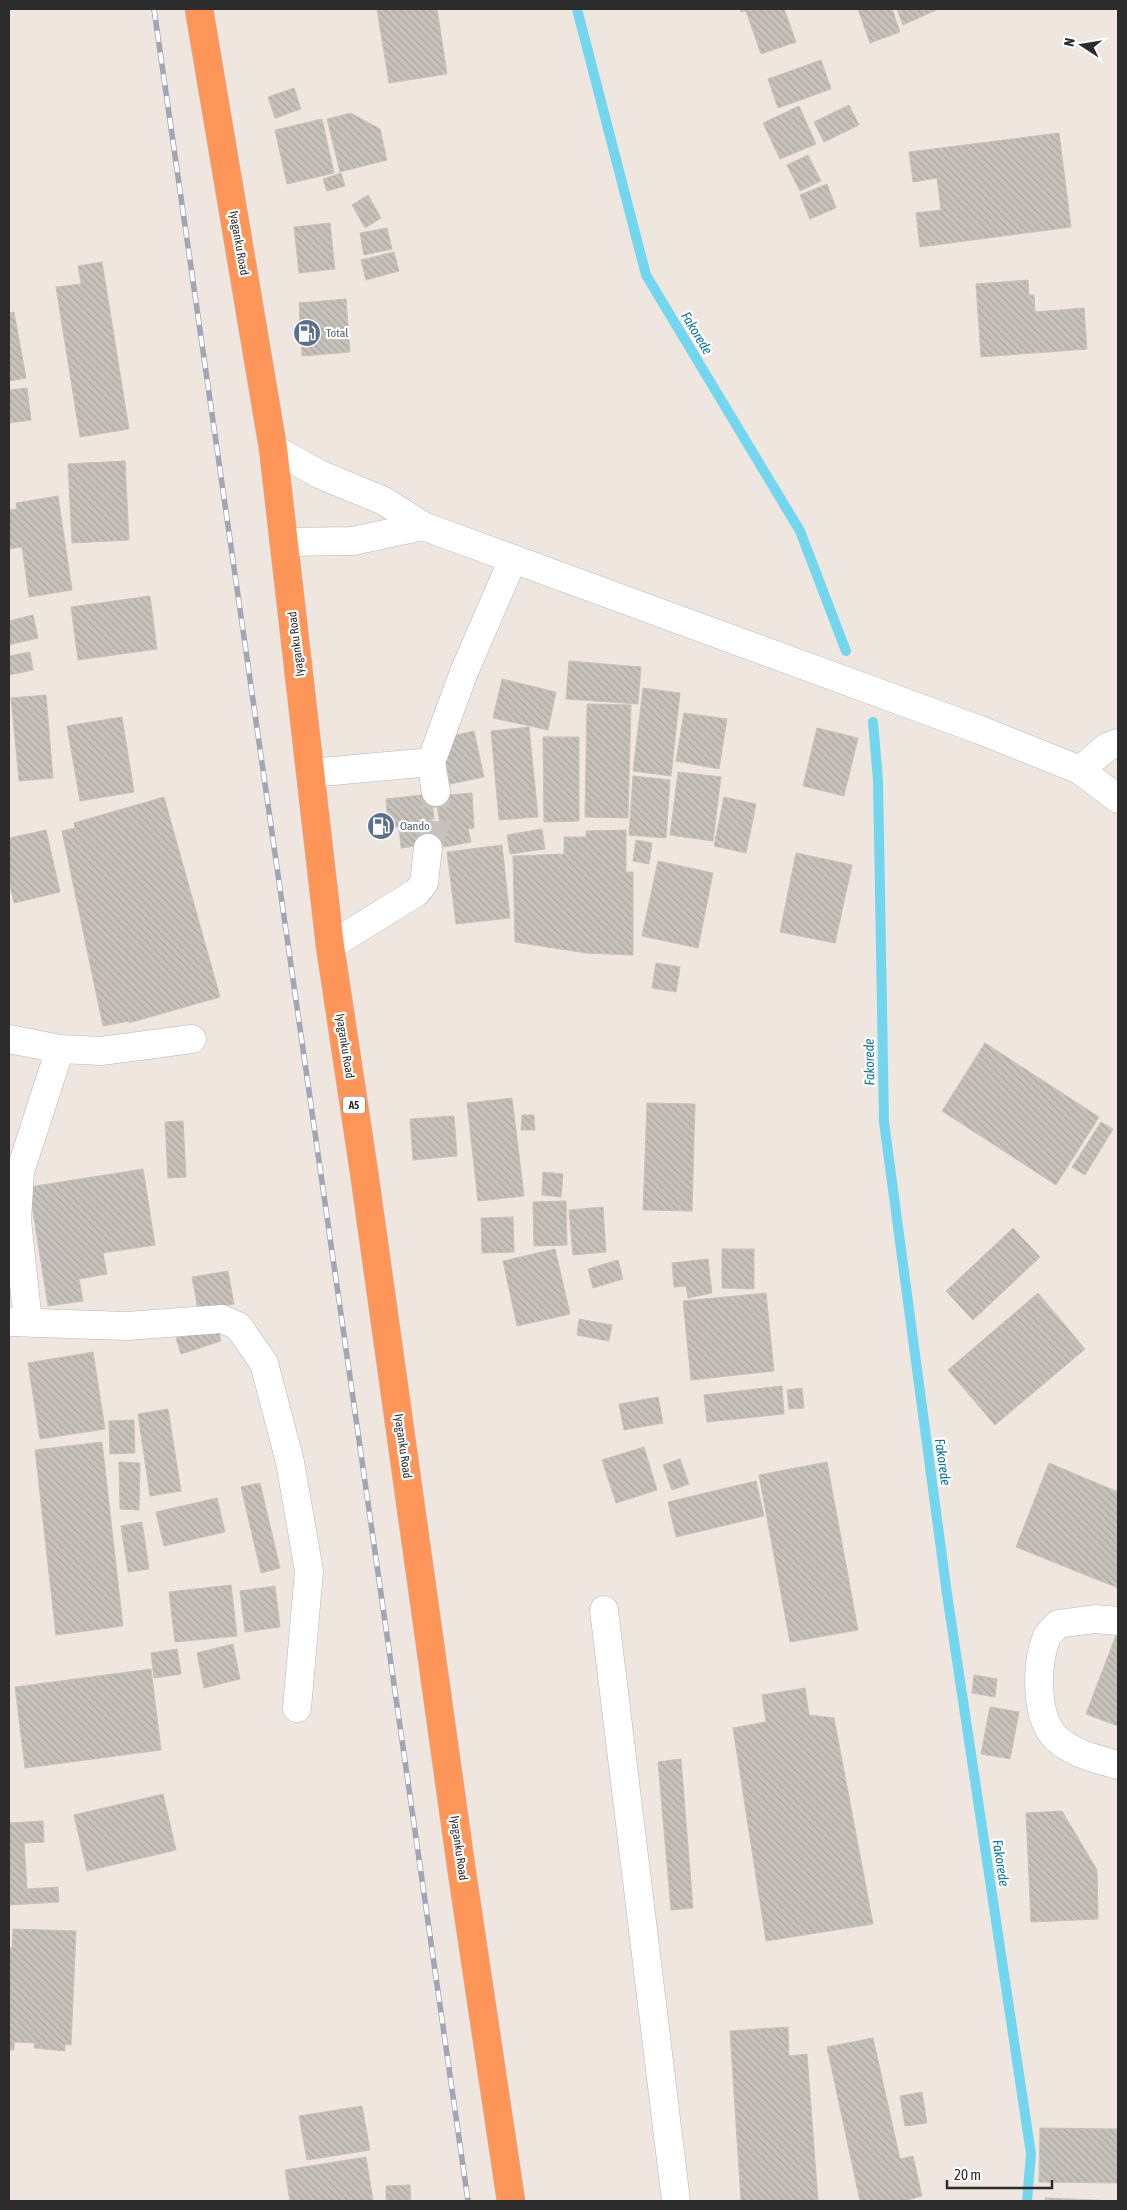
<svg xmlns="http://www.w3.org/2000/svg" width="1127" height="2210" font-family="'Asap Condensed',sans-serif">
<style>
.lines{fill:none;stroke-linecap:round;stroke-linejoin:round}
.stream{stroke:#73d6ef;stroke-width:10}
.building{fill:url(#building-back-hatch);stroke:#cac2b8}
.minor-tunnel{stroke:#c7c1bb;stroke-width:28;stroke-dasharray:28 14;stroke-linecap:butt}
.minor-casing{stroke:#b2b6c0;stroke-width:29}
.highway-casing{stroke:#c8c8c8;stroke-width:29}
.minor{stroke:#fff;stroke-width:28}
.highway{stroke:#fe965a;stroke-width:28}
.rail-casing{stroke:#a1a6b6;stroke-width:5.5}
.rail{stroke:#fff;stroke-width:4;stroke-dasharray:11;stroke-linecap:butt}
.labels{text-anchor:middle;stroke-width:4.5;stroke-linejoin:round;paint-order:stroke}
.shield{fill:#fff;stroke:#6b6b6b;stroke-width:1}
.shield-label{font-size:11px;font-weight:bold;fill:#2c2c2c}
.street-label{font-size:12px;fill:#2c2c2c;stroke:#fff}
.service-label{font-size:12px;fill:#4e5e75;stroke:#fff;text-anchor:start}
.water-label{font-size:14px;font-style:italic;fill:#0e769f;stroke:#fff}
</style>
<defs>
<pattern id="building-back-hatch" width="6" height="6" patternUnits="userSpaceOnUse" patternTransform="scale(1.25)"><rect width="6" height="6" fill="#c6c1ba"/><path d="M-1 5l2 2M0 0l6 6M5-1l2 2" fill="none" stroke="#aaa6a0"/></pattern>
</defs>
<rect width="100%" height="100%" fill="#eee6df"/>
<g class="lines">
<g class="stream">
<polyline points="577,9 646,275 800,531 846,651"/>
<polyline points="873,722 878,780 884,1122 947,1594 1031,2154 1027,2201"/>
</g>
</g>
<g class="building">
<polygon points="377,9 437,9 447,74 389,83"/>
<polygon points="740,9 784,9 796,42 761,54 746,11 741,12"/>
<polygon points="858,9 892,9 900,32 870,43"/>
<polygon points="897,9 935,9 936,10 903,25"/>
<polygon points="821,60 831,89 778,108 768,79"/>
<polygon points="294,88 301,109 275,118 268,97"/>
<polygon points="849,105 859,125 824,142 814,122"/>
<polygon points="799,106 816,144 780,159 763,123"/>
<polygon points="351,113 380,129 387,160 340,172 327,119"/>
<polygon points="322,119 334,173 287,184 275,130"/>
<polygon points="1059,133 1071,227 920,247 916,213 941,210 937,178 913,182 909,152"/>
<polygon points="808,155 821,181 800,191 787,165"/>
<polygon points="341,173 345,186 327,191 323,179"/>
<polygon points="827,184 836,208 810,219 800,195"/>
<polygon points="368,195 381,218 365,228 352,205"/>
<polygon points="330,223 335,269 299,273 294,227"/>
<polygon points="387,228 392,249 364,255 360,233"/>
<polygon points="394,252 399,271 366,280 361,260"/>
<polygon points="102,262 129,429 80,437 56,287 81,284 78,266"/>
<polygon points="1028,280 1029,295 1034,295 1035,312 1084,308 1087,349 981,357 976,284"/>
<polygon points="346,299 350,352 302,356 299,303"/>
<polygon points="14,312 26,378 9,381 9,313"/>
<polygon points="27,388 31,420 9,423 9,390"/>
<polygon points="125,461 129,540 72,543 68,464"/>
<polygon points="58,496 72,590 29,597 22,547 9,549 9,510 17,509 16,503"/>
<polygon points="150,596 157,649 78,660 71,607"/>
<polygon points="33,615 38,638 9,645 9,621"/>
<polygon points="30,652 33,670 9,675 9,656"/>
<polygon points="569,661 641,667 638,704 566,699"/>
<polygon points="502,679 556,692 548,730 493,718"/>
<polygon points="643,688 680,693 671,776 633,771"/>
<polygon points="46,695 53,778 19,781 11,698"/>
<polygon points="587,704 631,705 628,818 585,817"/>
<polygon points="684,713 727,719 719,769 676,761"/>
<polygon points="122,717 134,792 80,801 67,726"/>
<polygon points="529,727 538,817 499,820 491,731"/>
<polygon points="817,728 858,738 844,796 803,786"/>
<polygon points="474,731 484,777 450,784 440,739"/>
<polygon points="543,737 579,737 579,821 544,822"/>
<polygon points="678,772 721,777 713,841 670,835"/>
<polygon points="633,776 670,780 666,838 629,835"/>
<polygon points="472,793 474,828 468,829 471,842 444,847 437,807 448,805 448,795"/>
<polygon points="431,794 434,819 424,821 423,845 401,848 399,827 388,828 386,799"/>
<polygon points="164,797 220,997 129,1023 129,1021 103,1026 62,831 75,828 74,823"/>
<polygon points="724,797 756,804 746,853 714,846"/>
<polygon points="542,829 545,849 510,854 507,835"/>
<polygon points="46,830 60,892 14,903 9,881 9,838"/>
<polygon points="626,830 626,872 633,872 633,955 586,953 515,942 513,856 564,854 564,837 586,837 586,831"/>
<polygon points="636,840 652,843 649,864 633,861"/>
<polygon points="502,845 510,918 456,924 447,852"/>
<polygon points="796,853 852,865 835,943 780,932"/>
<polygon points="658,861 713,873 698,948 642,936"/>
<polygon points="656,963 680,967 676,992 652,988"/>
<polygon points="985,1043 1099,1117 1056,1185 942,1111"/>
<polygon points="512,1098 524,1196 478,1201 467,1103"/>
<polygon points="647,1103 695,1104 692,1211 643,1210"/>
<polygon points="522,1115 534,1115 535,1130 521,1130"/>
<polygon points="454,1116 457,1156 413,1160 410,1119"/>
<polygon points="183,1121 186,1177 168,1178 165,1122"/>
<polygon points="1101,1122 1113,1129 1085,1175 1072,1167"/>
<polygon points="143,1169 155,1245 103,1253 107,1274 79,1279 83,1301 48,1306 29,1187"/>
<polygon points="543,1172 563,1174 561,1197 542,1195"/>
<polygon points="566,1201 567,1245 534,1246 533,1202"/>
<polygon points="603,1207 606,1252 573,1255 569,1210"/>
<polygon points="513,1217 514,1252 482,1253 481,1218"/>
<polygon points="1013,1228 1040,1257 973,1320 946,1291"/>
<polygon points="555,1249 570,1314 517,1326 503,1261"/>
<polygon points="722,1249 754,1249 754,1289 722,1288"/>
<polygon points="708,1259 712,1293 688,1298 686,1286 674,1287 672,1263"/>
<polygon points="618,1260 623,1279 593,1288 588,1269"/>
<polygon points="228,1271 234,1304 198,1310 192,1277"/>
<polygon points="766,1293 774,1371 691,1380 683,1301"/>
<polygon points="1038,1293 1085,1349 995,1425 948,1370"/>
<polygon points="579,1319 612,1325 609,1341 577,1335"/>
<polygon points="217,1325 221,1341 181,1354 176,1338"/>
<polygon points="93,1352 105,1429 40,1439 28,1363"/>
<polygon points="782,1386 784,1414 707,1422 704,1395"/>
<polygon points="802,1388 804,1408 789,1409 787,1390"/>
<polygon points="658,1397 663,1423 624,1430 619,1404"/>
<polygon points="168,1409 181,1491 150,1496 138,1414"/>
<polygon points="134,1420 135,1453 110,1454 109,1421"/>
<polygon points="102,1442 123,1626 56,1635 35,1450"/>
<polygon points="644,1447 657,1490 616,1503 602,1460"/>
<polygon points="680,1459 689,1484 672,1490 663,1465"/>
<polygon points="119,1462 140,1463 139,1510 120,1509"/>
<polygon points="827,1462 858,1630 790,1642 759,1475"/>
<polygon points="1049,1463 1118,1492 1118,1588 1016,1547"/>
<polygon points="756,1481 764,1516 676,1537 668,1502"/>
<polygon points="260,1483 280,1568 261,1573 241,1487"/>
<polygon points="217,1498 225,1532 164,1546 156,1512"/>
<polygon points="142,1522 149,1569 128,1572 121,1526"/>
<polygon points="231,1585 237,1636 175,1642 169,1592"/>
<polygon points="275,1586 280,1627 245,1632 240,1591"/>
<polygon points="1118,1630 1118,1726 1086,1714"/>
<polygon points="233,1644 240,1679 204,1688 197,1653"/>
<polygon points="177,1649 181,1674 154,1678 151,1653"/>
<polygon points="151,1669 161,1750 25,1768 15,1687"/>
<polygon points="974,1675 997,1679 995,1697 972,1693"/>
<polygon points="805,1688 809,1715 834,1718 873,1924 766,1941 733,1728 766,1722 762,1695"/>
<polygon points="990,1707 1019,1712 1010,1759 981,1754"/>
<polygon points="681,1759 693,1908 671,1910 658,1762"/>
<polygon points="163,1794 176,1850 87,1871 74,1815"/>
<polygon points="1062,1811 1097,1870 1098,1919 1031,1922 1026,1813"/>
<polygon points="43,1821 44,1842 24,1843 27,1889 58,1887 59,1902 9,1905 9,1823"/>
<polygon points="13,1929 76,1931 71,2045 65,2044 65,2051 34,2048 35,2043 14,2042 14,2050 9,2050 9,1948 12,1948"/>
<polygon points="788,2027 789,2056 807,2054 818,2201 741,2201 730,2031"/>
<polygon points="873,2038 900,2159 913,2156 922,2196 904,2201 860,2201 827,2047"/>
<polygon points="922,2092 927,2123 905,2126 900,2096"/>
<polygon points="362,2106 370,2150 307,2160 299,2116"/>
<polygon points="1040,2128 1118,2129 1118,2183 1039,2182"/>
<polygon points="366,2157 373,2201 290,2201 285,2170"/>
<polygon points="410,2185 411,2201 386,2201 386,2186"/>
<polygon points="1045,2198 1118,2201 1045,2201"/>
</g>
<g class="lines">
<polyline class="minor-tunnel" points="428,848 436,822 436,792"/>
<g class="minor-casing">
<g id="minor">
<polyline points="273,448 319,474 384,501 423,526 980,730 1080,770 1118,799"/>
<polyline points="284,542 353,541 423,526"/>
<polyline points="1080,770 1107,747 1118,743"/>
<polyline points="311,773 431,762"/>
<polyline points="436,792 431,762 464,672 513,559"/>
<polyline points="330,946 417,892 424,883 428,848"/>
<polyline points="9,1039 60,1049 101,1051 192,1039"/>
<polyline points="9,1322 127,1326 222,1319 238,1326 264,1363 290,1462 309,1571 297,1708"/>
<polyline points="28,1322 17,1220 20,1172 60,1049"/>
<polyline points="604,1610 676,2201"/>
<path d="M1118 1621 1095 1619 1058 1624C1054 1629 1047 1634 1046 1639 1036 1665 1035 1718 1056 1738 1073 1754 1097 1759 1118 1765"/>
</g>
</g>
<g class="highway-casing">
<polyline id="highway" points="199,9 273,448 330,946 364,1172 461,1866 511,2201"/>
</g>
<use href="#minor" class="minor"/>
<use href="#highway" class="highway"/>
<g class="rail-casing">
<polyline id="rail" points="154,9 468,2201"/>
</g>
<use href="#rail" class="rail"/>
</g>
<defs>
<g id="fuel-disc" transform="scale(1.4375)"><circle r="9.5" fill="#5c6f8a" stroke="#fff"/><path d="M-5.5-6h7V0h2V4h1.3V-2.5L3-4.5l.8-.8L6-3V5H2.5V1h-1V6h-7ZM-4.2-4.7v3.2H.2V-4.7Z" fill="#fff"/></g>
</defs>
<g fill-rule="evenodd">
<use href="#fuel-disc" x="307" y="333"/>
<use href="#fuel-disc" x="381" y="826"/>
</g>
<g class="labels">
<rect class="shield" x="343" y="1096.5" width="22" height="17" rx="4"/>
<g class="shield-label">
<text x="354" y="1109">A5</text>
</g>
<g class="street-label">
<text transform="translate(239 243) rotate(80)" y="4">Iyaganku Road</text>
<text transform="translate(296 644) rotate(-97)" y="4">Iyaganku Road</text>
<text transform="translate(345 1046) rotate(81)" y="4">Iyaganku Road</text>
<text transform="translate(403 1446) rotate(82)" y="4">Iyaganku Road</text>
<text transform="translate(459 1848) rotate(82)" y="4">Iyaganku Road</text>
</g>
<g class="service-label">
<text x="326" y="337">Total</text>
<text x="400" y="830">Oando</text>
</g>
<g class="water-label">
<text transform="translate(697 333) rotate(59)" y="5">Fakorede</text>
<text transform="translate(869 1062) rotate(-91)" y="5">Fakorede</text>
<text transform="translate(943 1462) rotate(82)" y="5">Fakorede</text>
<text transform="translate(1001 1863) rotate(81)" y="5">Fakorede</text>
</g>
</g>
<rect width="1127" height="2210" fill="none" stroke="#2c2c2c" stroke-width="20"/>
<g transform="translate(1082 45) rotate(282)" stroke="#ffffff" stroke-width="4" paint-order="stroke">
<path d="M0-4L9 19L0 12L-9 19Z" fill="#2c2c2c"/>
<text y="-8" font-size="14" font-weight="bold" text-anchor="middle" fill="#2c2c2c">N</text>
</g>
<path d="M947 2180v8h105v-8" fill="none" stroke="#2c2c2c" stroke-width="2.5"/>
<text x="954" y="2180" font-size="15" fill="#2c2c2c" stroke="#ffffff" stroke-width="4" paint-order="stroke">20 m</text>
</svg>
